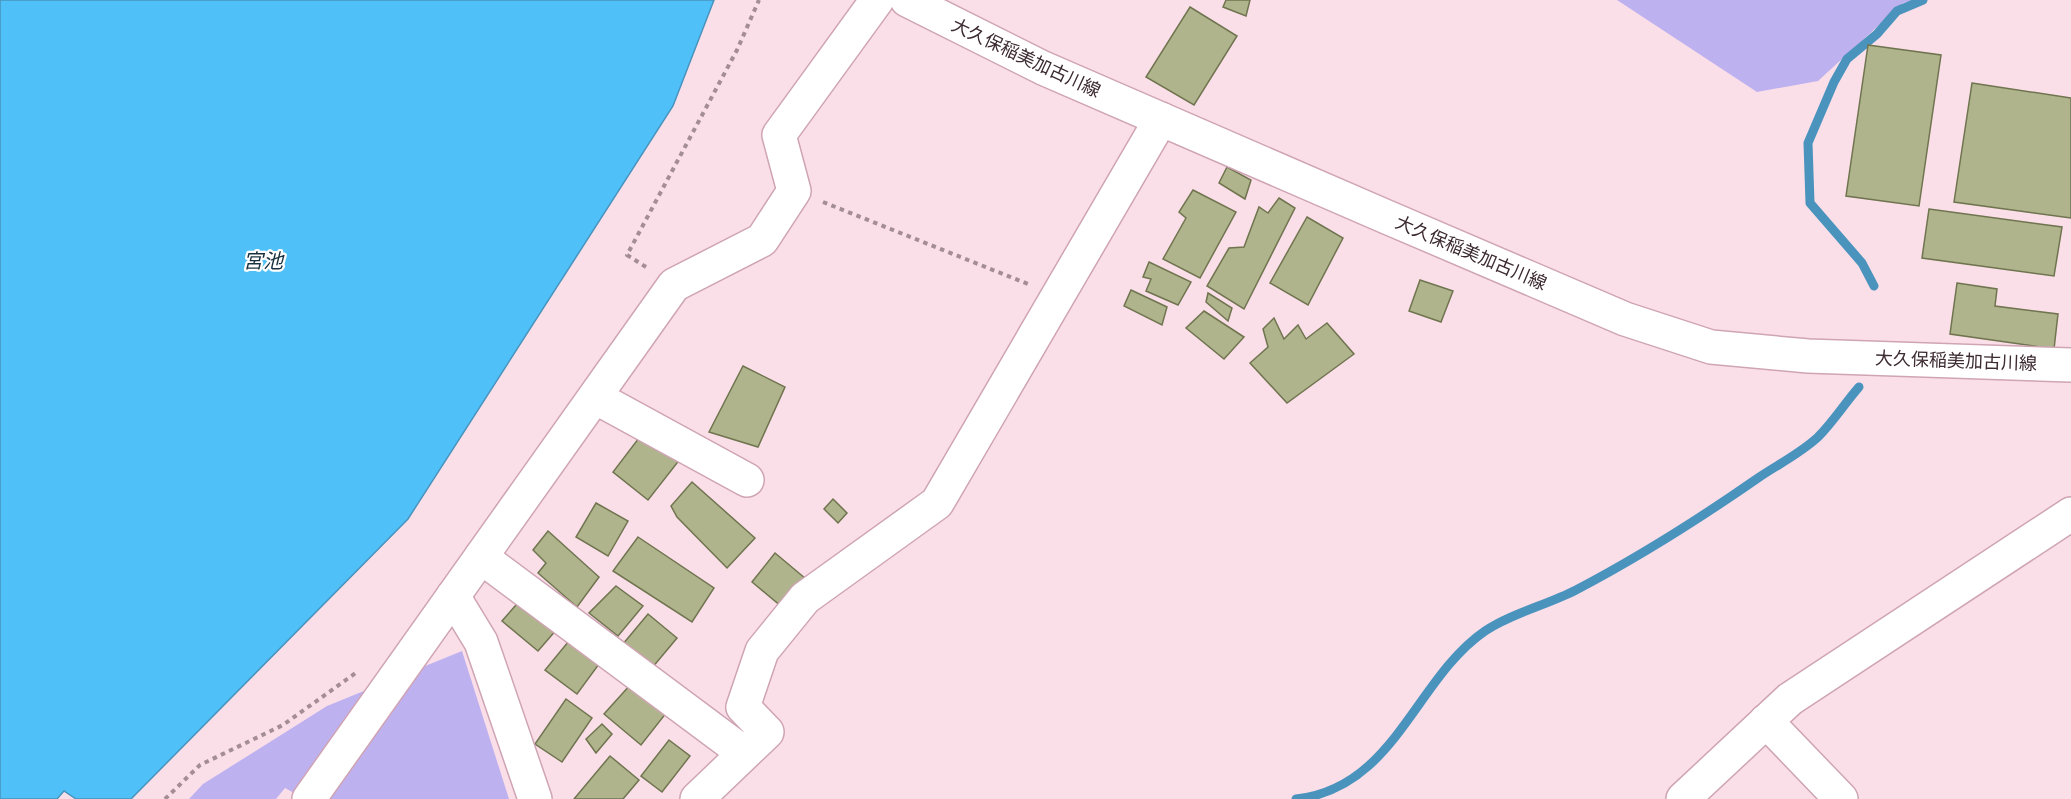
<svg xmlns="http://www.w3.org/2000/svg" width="2071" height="799" font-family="Quicksand,'Noto Sans JP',sans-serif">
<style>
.green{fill:#beb1ef}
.water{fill:#4fc0f8;stroke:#4a93bd;stroke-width:1.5}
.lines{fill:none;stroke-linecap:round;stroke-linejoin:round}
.stream{stroke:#4a93bd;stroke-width:9}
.building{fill:#afb48c;stroke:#70744f;stroke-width:1.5}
.minor-casing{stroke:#cfa4b4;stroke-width:36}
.secondary-casing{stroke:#cfa4b4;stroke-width:36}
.path{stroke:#a48d95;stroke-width:4;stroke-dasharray:4.5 4.5;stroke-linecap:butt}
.minor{stroke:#fff;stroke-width:33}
.secondary{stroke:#fff;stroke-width:33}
.labels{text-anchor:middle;stroke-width:4.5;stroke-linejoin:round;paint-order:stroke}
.street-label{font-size:18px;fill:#3d2b32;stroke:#fff}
.water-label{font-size:20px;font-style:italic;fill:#18303d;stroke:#fff}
</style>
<rect width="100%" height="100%" fill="#fadfe9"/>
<g class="green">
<polygon points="1617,0 1915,0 1903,3 1818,81 1757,92"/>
<polygon points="462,651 509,799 305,799 285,788 276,799 189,799 203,784 327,706"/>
</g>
<polygon class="water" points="0,0 714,0 673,106 408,519 131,799 76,799 64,791 57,799 0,799"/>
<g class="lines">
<g class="stream">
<polyline points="1874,286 1862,263 1810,203 1808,143 1834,82 1847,59 1877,34 1897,11 1923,0"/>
<path d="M1296 799C1395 788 1415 679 1485 631 1512 613 1547 605 1576 590 1639 557 1699 519 1758 478 1777 465 1801 453 1818 437 1833 422 1845 403 1859 387"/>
</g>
</g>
<g class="building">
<polygon points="1226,0 1250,0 1246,16 1223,7"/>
<polygon points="1190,7 1237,36 1194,105 1146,77"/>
<polygon points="1868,45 1941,55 1919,206 1846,196"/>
<polygon points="1972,83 2071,98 2071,218 1954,202"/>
<polygon points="1227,167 1251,180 1245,199 1219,183"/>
<polygon points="1193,190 1236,212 1200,278 1163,259 1186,218 1179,212"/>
<polygon points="1279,198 1295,208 1244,309 1207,286 1229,248 1244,247 1259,207 1268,213"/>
<polygon points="1929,209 2062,227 2054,276 1922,258"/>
<polygon points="1307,217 1343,238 1308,305 1270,283"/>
<polygon points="1149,262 1191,282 1178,305 1146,291 1151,279 1143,277"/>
<polygon points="1420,280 1453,291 1441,322 1409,311"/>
<polygon points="1957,283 1997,289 1995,306 2058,314 2054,349 1950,334"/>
<polygon points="1131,290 1167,307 1162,325 1124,306"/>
<polygon points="1208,293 1232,308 1228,321 1206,302"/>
<polygon points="1204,311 1244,337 1224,359 1186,328"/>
<polygon points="1274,318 1284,339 1298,325 1306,339 1327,323 1354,354 1287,403 1250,363 1268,347 1263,329"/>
<polygon points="743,366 785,387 758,447 709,432"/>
<polygon points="645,430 681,458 648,500 613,472"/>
<polygon points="692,482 755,538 727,568 677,517 671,506"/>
<polygon points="833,499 847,513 838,523 824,509"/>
<polygon points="596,503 628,521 608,556 576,537"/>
<polygon points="548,531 599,577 577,607 538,573 546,563 533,550"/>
<polygon points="638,537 714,588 692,622 613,571"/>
<polygon points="775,553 812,584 788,612 752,582"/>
<polygon points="616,586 643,606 618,636 589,613"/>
<polygon points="522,598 557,629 538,651 502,621"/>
<polygon points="648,614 677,638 652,668 623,644"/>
<polygon points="573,636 602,660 577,694 545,670"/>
<polygon points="631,684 667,712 641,745 604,714"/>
<polygon points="566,699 592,718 562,762 535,744"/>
<polygon points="602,724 612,734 596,753 586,739"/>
<polygon points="669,740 690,756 662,792 641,776"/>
<polygon points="610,756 639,780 623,799 574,799"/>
</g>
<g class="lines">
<g class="minor-casing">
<g id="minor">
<polyline points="595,397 747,480"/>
<polyline points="481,557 744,753"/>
<polyline points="453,596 481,642 535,799"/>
<polyline points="1766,721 1841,799"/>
<polyline points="309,799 674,285 762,240 794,191 779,135 877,0"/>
<polyline points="697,799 767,732 743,707 762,651 805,598 937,503 1161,119"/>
<polyline points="1683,799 1790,699 2071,514"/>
</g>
</g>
<g class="secondary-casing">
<polyline id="secondary" points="907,0 1043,68 1382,215 1625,319 1711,347 1808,356 2071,365"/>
</g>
<g class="path">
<polyline points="823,202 1028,284"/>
<polyline points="646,267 627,255 737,50 759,0"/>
<polyline points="165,799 200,765 283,725 357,672"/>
</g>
<use href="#minor" class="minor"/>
<use href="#secondary" class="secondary"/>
</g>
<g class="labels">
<g class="street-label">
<text transform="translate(1026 58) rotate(25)" y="6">大久保稲美加古川線</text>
<text transform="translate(1471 253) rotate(23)" y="6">大久保稲美加古川線</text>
<text transform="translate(1956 361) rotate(2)" y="6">大久保稲美加古川線</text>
</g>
<g class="water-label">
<text x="263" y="268">宮池</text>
</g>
</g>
</svg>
